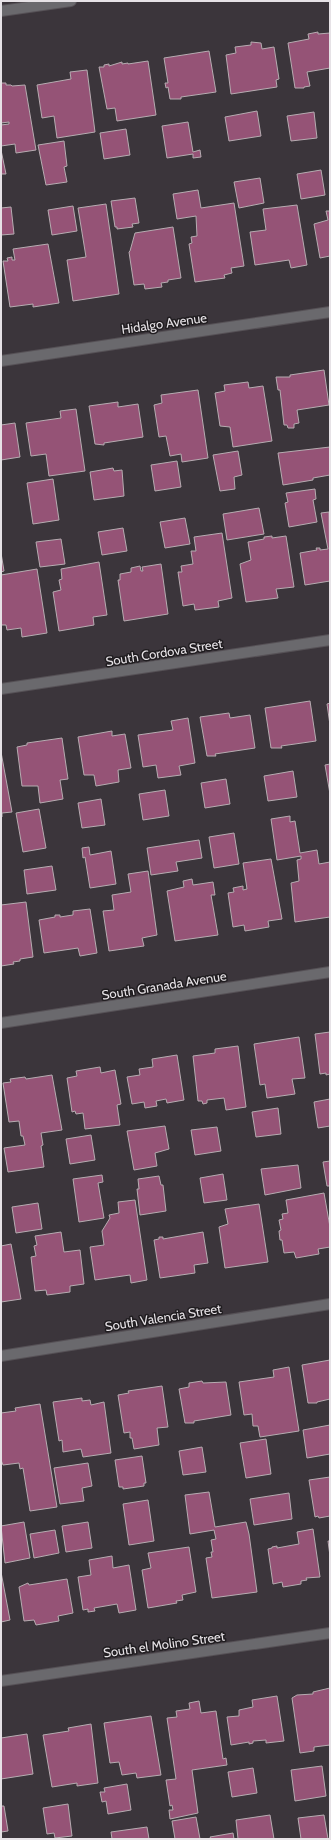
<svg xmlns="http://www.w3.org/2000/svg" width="331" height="1840" font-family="Cabin,sans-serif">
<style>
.building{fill:#955376;stroke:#b6acb1}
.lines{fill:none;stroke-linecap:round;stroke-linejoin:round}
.minor-casing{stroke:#565156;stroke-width:12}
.tertiary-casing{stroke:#565156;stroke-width:12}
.minor{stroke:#6a696d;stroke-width:10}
.tertiary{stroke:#6a696d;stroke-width:10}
.labels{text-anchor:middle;stroke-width:3;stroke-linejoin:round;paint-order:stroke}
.street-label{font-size:13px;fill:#e6e2e6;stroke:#201d20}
</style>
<rect width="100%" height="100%" fill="#3b353b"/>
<g class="building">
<polygon points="318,32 318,34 330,33 330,68 307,72 310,86 304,87 304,88 295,88 288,43 309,39 308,34"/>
<polygon points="251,42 261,43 262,49 274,47 279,79 276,80 277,87 231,94 226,55 236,53 235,47 251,45"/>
<polygon points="209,51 216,92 181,97 181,99 170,99 168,87 166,88 165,83 168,83 164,58"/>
<polygon points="148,61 156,115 117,121 115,108 107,109 99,67 104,67 104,65 109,64 109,66 122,62 122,64 128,63 128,64"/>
<polygon points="87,70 95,132 57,138 54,116 42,118 37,85 71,79 70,72"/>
<polygon points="1,83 6,83 6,85 11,85 12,86 25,85 36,150 16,153 15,144 1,146 1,125 9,124 9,122 1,123"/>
<polygon points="257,111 261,136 229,141 225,117"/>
<polygon points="314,112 317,138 291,141 287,116"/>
<polygon points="188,122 193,152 200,150 201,157 193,158 193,154 167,158 162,126"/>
<polygon points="126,129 130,155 104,159 100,133"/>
<polygon points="64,141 67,166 64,167 67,182 46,185 38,145"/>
<polygon points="1,150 6,174 1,174"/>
<polygon points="321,170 325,195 301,199 297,174"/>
<polygon points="260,178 264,203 239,208 234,182"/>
<polygon points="198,190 201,208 234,203 244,266 231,268 232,273 224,275 225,278 195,282 189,244 192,243 191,237 197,236 196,216 177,219 173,194"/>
<polygon points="135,198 139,223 132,224 133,227 117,229 117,227 115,227 111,201"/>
<polygon points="106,204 119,294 73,301 67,260 86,257 78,208"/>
<polygon points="297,205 307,265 291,268 289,260 255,265 250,232 266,230 263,209"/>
<polygon points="73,206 77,231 52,235 48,210"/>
<polygon points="11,207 14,234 1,235 1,208"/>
<polygon points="326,211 330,211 330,259 330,256 320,258 314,224 328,220"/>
<polygon points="173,227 181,278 168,280 168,282 161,283 162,287 145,289 144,284 134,285 129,252 130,251 135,233"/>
<polygon points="48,244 59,303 33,307 33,304 10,307 3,261 8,261 7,258 12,257 12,260 15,260 13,249"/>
<polygon points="324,370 329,405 297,410 299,423 294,424 294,428 288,428 287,425 284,425 280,390 278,390 276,377 290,377 290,375"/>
<polygon points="248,382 249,388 263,386 272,441 233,447 230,427 220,426 215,393 225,391 224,385"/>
<polygon points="198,390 208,458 182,462 181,454 170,456 166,436 159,437 154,405 162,403 161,395"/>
<polygon points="118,402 118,407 138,404 143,437 104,443 104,445 95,444 89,406"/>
<polygon points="76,409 85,471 49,476 46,454 31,456 26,423 61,418 60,411"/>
<polygon points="15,423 20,457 1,460 1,425"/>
<polygon points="330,447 330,475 313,478 313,480 283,485 278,453"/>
<polygon points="238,451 242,475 234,477 235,489 220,491 213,455"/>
<polygon points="177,461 181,487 155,491 151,465"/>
<polygon points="113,468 114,471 122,470 124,496 94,500 90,472"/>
<polygon points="53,479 59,520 33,524 27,483"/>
<polygon points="315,489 316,499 313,500 317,522 289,527 285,503 288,502 286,493"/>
<polygon points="259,508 264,534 227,540 223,514"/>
<polygon points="329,512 330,581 305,585 300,553 317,550 316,548 320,548 320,550 328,549 321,513"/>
<polygon points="185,518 190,544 165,548 160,522"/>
<polygon points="123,528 127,551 102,555 98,532"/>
<polygon points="222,533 232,598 218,601 219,607 195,610 194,604 183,606 178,572 182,572 181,566 193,564 191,551 196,551 194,537"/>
<polygon points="272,536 272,538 286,536 294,587 276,589 278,598 246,602 240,564 251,560 248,542 264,539 264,537"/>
<polygon points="61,539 65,564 40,567 36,542"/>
<polygon points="1,553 4,571 1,572"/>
<polygon points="99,562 107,615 93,617 94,625 59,631 53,592 61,590 59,580 62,579 61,569"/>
<polygon points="161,564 168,614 124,621 118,580 120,580 120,574 131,572 131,568 140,566 141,571 143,571 142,567"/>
<polygon points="37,569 47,633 22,637 21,628 7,630 6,625 1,625 1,575"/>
<polygon points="310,701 316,741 281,746 282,748 271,748 265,708"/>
<polygon points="330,703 330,725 327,704"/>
<polygon points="229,713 230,718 250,715 255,748 215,754 216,756 207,756 200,717"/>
<polygon points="188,718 195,763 179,766 181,775 158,778 156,765 143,767 138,735 173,730 171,721"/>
<polygon points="112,731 112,736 125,734 131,768 118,770 119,782 96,786 94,775 84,775 78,737"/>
<polygon points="62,738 68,779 60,780 63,799 40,803 38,786 22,786 17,747 27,745 27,743"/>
<polygon points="1,752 12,812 2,813 2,817 1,817"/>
<polygon points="330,764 330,794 325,765"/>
<polygon points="293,771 297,797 268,801 264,776"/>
<polygon points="226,779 230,804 205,808 201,783"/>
<polygon points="165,790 169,816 143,820 139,794"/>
<polygon points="101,799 105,825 82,828 78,803"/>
<polygon points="39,809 46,848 23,852 16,813"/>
<polygon points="290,816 290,822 295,821 300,853 317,850 319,864 330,862 330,917 295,922 291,883 299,881 297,860 301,859 301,856 277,860 271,819"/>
<polygon points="234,833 239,864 214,868 209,837"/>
<polygon points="199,840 202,858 176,862 178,871 151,875 147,848"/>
<polygon points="89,847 90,855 111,851 116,884 90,888 85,857 83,858 82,848"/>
<polygon points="271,859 282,919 268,921 269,927 245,931 244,925 233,927 228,893 234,892 233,888 243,886 243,890 247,889 243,863"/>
<polygon points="52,866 56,890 27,894 24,870"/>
<polygon points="148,871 157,935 142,938 144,946 109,951 103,911 114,910 112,895 131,892 128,874"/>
<polygon points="192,879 193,885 213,882 215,895 211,895 218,935 175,941 167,891 184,887 183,881"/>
<polygon points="26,902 33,957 20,959 20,961 13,962 14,964 1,966 1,904 1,905"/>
<polygon points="90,909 97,953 80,956 78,948 44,953 39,920 55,917 55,915 60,915 60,917 73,915 73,911"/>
<polygon points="330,1032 330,1074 326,1075 326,1073 320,1074 315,1034"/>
<polygon points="299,1037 305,1078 292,1079 295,1094 267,1098 265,1084 260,1085 254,1044"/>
<polygon points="238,1046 246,1107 226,1110 224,1098 207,1100 207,1103 203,1104 202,1101 198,1101 193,1056 215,1053 215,1049"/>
<polygon points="177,1055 184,1100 167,1103 166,1099 156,1101 157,1106 145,1108 144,1102 132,1104 127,1077 140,1075 139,1069 153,1067 152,1059"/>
<polygon points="100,1067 101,1073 115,1070 121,1104 117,1105 120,1125 85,1129 83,1113 76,1114 75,1111 72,1112 67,1078 77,1076 76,1071"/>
<polygon points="52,1075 62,1130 41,1133 43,1145 41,1146 44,1167 8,1172 4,1148 25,1145 23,1136 21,1136 19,1121 9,1122 3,1083 11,1082 10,1079 25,1077 26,1079"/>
<polygon points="330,1099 330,1126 318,1128 314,1102"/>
<polygon points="278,1108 281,1134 256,1137 252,1112"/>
<polygon points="165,1126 169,1149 155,1153 157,1166 134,1170 127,1131"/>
<polygon points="217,1127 221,1151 195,1155 191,1130"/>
<polygon points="91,1135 95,1160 70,1164 66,1139"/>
<polygon points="330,1161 330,1186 327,1186 323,1162"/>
<polygon points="298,1165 301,1188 265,1195 261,1169"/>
<polygon points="223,1174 227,1200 204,1203 200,1178"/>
<polygon points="102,1175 103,1182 98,1183 104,1218 79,1222 73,1179"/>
<polygon points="159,1176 161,1185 163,1185 166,1211 140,1215 137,1189 139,1189 138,1179"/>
<polygon points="324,1193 330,1227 330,1247 318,1249 319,1254 296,1258 294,1252 284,1253 282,1240 280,1240 279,1231 281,1230 279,1220 283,1219 282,1214 288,1213 286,1200"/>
<polygon points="135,1200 147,1280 131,1283 130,1275 95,1280 90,1247 104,1245 102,1231 110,1218 109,1215 119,1213 118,1202"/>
<polygon points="38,1203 42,1229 16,1233 12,1207"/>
<polygon points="259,1204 268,1262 225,1268 219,1227 228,1224 225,1209"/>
<polygon points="61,1232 64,1252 80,1250 84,1284 70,1286 70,1292 47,1295 46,1290 35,1291 31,1257 36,1256 34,1246 37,1245 35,1236"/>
<polygon points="203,1232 208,1263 194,1265 195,1273 160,1278 154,1240 159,1239 159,1237 163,1237 163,1239"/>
<polygon points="11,1244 21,1299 1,1302 1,1246"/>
<polygon points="330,1360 330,1399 317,1402 317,1403 308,1403 302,1365"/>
<polygon points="289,1367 299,1431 260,1437 258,1426 253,1426 252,1414 244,1415 239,1382 274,1377 273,1370"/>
<polygon points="202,1381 203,1383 226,1382 231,1415 194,1421 194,1423 185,1423 179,1389 189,1387 189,1383"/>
<polygon points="162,1386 168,1427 157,1428 159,1445 134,1449 132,1438 130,1438 130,1432 124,1433 118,1395 129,1393 128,1391"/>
<polygon points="82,1398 82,1401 90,1400 91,1405 104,1402 111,1453 83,1457 81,1449 63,1452 62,1440 59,1441 53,1402"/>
<polygon points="40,1404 57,1507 30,1511 23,1468 20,1469 19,1463 3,1465 1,1460 1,1413 16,1411 15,1408"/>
<polygon points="330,1425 330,1454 307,1458 303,1430"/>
<polygon points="266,1439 271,1474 246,1478 240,1443"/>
<polygon points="202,1447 206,1472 183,1475 179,1451"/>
<polygon points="142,1456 146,1483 144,1483 144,1486 123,1489 123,1487 119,1487 115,1460"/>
<polygon points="88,1463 92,1486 82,1488 84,1501 60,1504 54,1468"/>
<polygon points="330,1477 330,1516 319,1518 318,1516 315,1517 309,1480"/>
<polygon points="209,1492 215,1527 246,1522 249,1534 257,1592 212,1598 206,1558 212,1557 211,1552 213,1552 211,1540 216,1539 214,1530 190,1534 185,1495"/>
<polygon points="289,1493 292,1519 254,1525 250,1499"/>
<polygon points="148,1500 154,1541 129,1545 123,1504"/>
<polygon points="24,1522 30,1558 5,1563 1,1526"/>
<polygon points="88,1522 92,1548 66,1552 62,1526"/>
<polygon points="313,1529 320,1577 306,1578 307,1580 301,1581 301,1584 283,1587 282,1582 273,1584 268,1549 272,1548 272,1547 277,1546 277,1548 299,1544 297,1532"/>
<polygon points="55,1530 59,1553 34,1558 30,1534"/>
<polygon points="328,1541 330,1541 330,1556"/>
<polygon points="189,1547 196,1592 182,1595 183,1600 176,1601 177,1603 148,1608 142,1570 151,1568 148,1553"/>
<polygon points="112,1556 113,1568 129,1565 136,1610 119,1613 117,1604 94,1608 95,1611 88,1612 88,1609 83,1610 78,1577 91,1575 89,1560"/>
<polygon points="1,1572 10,1620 1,1622"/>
<polygon points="67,1579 73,1613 58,1616 59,1621 36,1625 34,1620 24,1621 19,1587 28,1583 29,1585"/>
<polygon points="330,1688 330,1745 314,1747 314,1751 300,1753 292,1698 297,1695 313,1694 313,1692"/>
<polygon points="277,1696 284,1741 266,1743 266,1740 253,1741 253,1743 249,1744 249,1742 231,1745 227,1717 239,1716 239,1710 253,1707 252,1700"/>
<polygon points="199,1701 201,1713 216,1711 223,1759 226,1758 227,1765 192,1770 198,1813 170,1819 169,1810 173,1810 172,1805 170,1806 166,1780 176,1779 167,1718 177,1717 176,1711 190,1709 189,1703"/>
<polygon points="151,1716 161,1775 137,1778 136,1773 122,1775 119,1762 110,1763 104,1723"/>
<polygon points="91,1724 98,1783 77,1786 77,1783 52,1787 43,1735 69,1731 68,1728"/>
<polygon points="27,1734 33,1774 1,1779 1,1738"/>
<polygon points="322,1766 326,1796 295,1801 291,1770"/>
<polygon points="253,1768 257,1793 232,1797 228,1772"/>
<polygon points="127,1784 131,1810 108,1814 106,1801 102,1802 100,1792 105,1792 104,1788"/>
<polygon points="68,1804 72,1836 55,1838 54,1833 47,1834 43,1808"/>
<polygon points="1,1806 4,1806 8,1831 1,1832"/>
<polygon points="270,1815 274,1839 238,1839 236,1820"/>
<polygon points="324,1815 328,1839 301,1839 298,1818"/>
<polygon points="196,1817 200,1839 175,1839 172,1821"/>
<polygon points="147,1827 149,1839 112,1839 111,1832"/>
<polygon points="233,1833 234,1839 211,1839 210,1837"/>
</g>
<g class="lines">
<g class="minor-casing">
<g id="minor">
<polyline points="1,361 330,312"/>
<polyline points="1,689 330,640"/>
<polyline points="1,1023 330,972"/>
<polyline points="1,1356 330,1304"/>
<polyline points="1,1681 330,1633"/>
</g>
</g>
<g class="tertiary-casing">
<polyline id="tertiary" points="1,11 71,1"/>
</g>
<use href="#minor" class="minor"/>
<use href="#tertiary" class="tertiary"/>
</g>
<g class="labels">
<g class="street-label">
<text transform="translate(164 323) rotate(-8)" y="5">Hidalgo Avenue</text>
<text transform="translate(164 652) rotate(-9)" y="5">South Cordova Street</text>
<text transform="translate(164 985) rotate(-9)" y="5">South Granada Avenue</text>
<text transform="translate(163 1317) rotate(-9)" y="5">South Valencia Street</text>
<text transform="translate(164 1644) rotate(-8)" y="5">South el Molino Street</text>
</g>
</g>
<rect width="331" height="1840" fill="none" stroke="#e6e2e6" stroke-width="4"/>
</svg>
